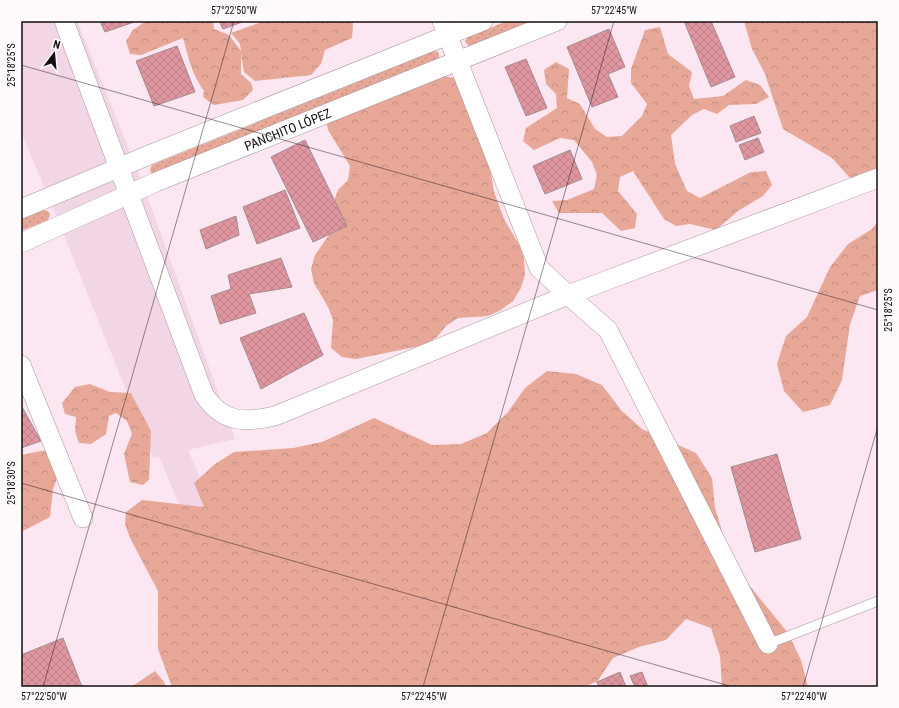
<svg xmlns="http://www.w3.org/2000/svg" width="899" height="708" font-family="'Roboto Condensed',sans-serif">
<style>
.built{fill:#f3d6e5}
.grass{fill:url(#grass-dots)}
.forest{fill:url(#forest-crowns)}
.building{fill:url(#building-cross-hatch);stroke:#a28b8e}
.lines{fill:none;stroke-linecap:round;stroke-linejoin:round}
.service-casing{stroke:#aa96a0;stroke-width:10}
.minor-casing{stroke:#aa96a0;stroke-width:20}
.service{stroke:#fff;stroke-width:9}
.minor{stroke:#fff;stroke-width:19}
.ticks{fill:none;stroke:#150e11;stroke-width:1;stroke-opacity:0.45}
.labels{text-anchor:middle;stroke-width:4;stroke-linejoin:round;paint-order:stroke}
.street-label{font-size:13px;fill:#150e11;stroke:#fef9fb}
.neatline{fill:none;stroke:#150e11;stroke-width:1.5}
.ticks-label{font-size:10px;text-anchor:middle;fill:#150e11}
</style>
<defs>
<pattern id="grass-dots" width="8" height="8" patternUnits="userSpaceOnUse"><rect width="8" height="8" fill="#e7a898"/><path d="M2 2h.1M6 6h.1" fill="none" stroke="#c58f82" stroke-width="1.8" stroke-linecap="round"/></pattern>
<pattern id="forest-crowns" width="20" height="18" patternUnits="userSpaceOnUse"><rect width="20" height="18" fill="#e7a898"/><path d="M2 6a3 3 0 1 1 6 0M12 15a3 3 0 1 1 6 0" fill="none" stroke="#c58f82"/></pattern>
<pattern id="building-cross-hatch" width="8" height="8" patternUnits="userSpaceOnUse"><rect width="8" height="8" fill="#df96a0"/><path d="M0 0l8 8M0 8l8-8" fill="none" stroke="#be8089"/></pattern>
</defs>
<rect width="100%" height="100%" fill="#fce6f1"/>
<polygon class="built" points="21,21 77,21 141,179 235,439 188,450 205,490 255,687 159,456 153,458 54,210 21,132"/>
<g class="grass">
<polygon points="507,21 534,21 469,46 465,41 468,37"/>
<polygon points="434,51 438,52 439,56 439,58 153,174 151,173 150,169 152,165"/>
<polygon points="43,210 48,211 50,215 48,220 21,231 21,219"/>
</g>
<g class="forest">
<path d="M146 21H213L214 29 229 35 241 51 240 44 231 33 264 21H352L353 23 352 38 325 50 321 64 311 75 255 81 244 72 241 54V74L251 83 253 90 243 100 214 105 203 97 204 91C191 72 189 59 183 38L141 55 130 54 126 41 133 30Z"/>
<polygon points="744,21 878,21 878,181 850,178 832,158 783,129 765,74 752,49"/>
<polygon points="660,27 668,54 692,72 689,86 694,99 723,96 746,80 760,85 769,97 756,104 729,105 717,114 704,109 692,115 671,135 675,164 687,191 700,198 751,172 766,171 772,185 763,196 738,211 716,230 690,224 676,226 664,219 633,171 620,177 618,191 637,214 635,228 621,231 602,213 559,213 552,201 567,200 594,189 597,175 592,162 574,140 560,138 534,150 523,141 526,128 557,108 556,94 546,84 544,70 556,62 569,69 567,98 580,104 595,129 607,137 622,136 642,116 647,104 631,83 631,69 645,30"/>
<polygon points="425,73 454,78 458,81 487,149 494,192 504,219 520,246 524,259 525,274 521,288 513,301 501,310 488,316 458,318 446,326 437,337 425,345 356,359 342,357 331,348 333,320 328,307 314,283 311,269 315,255 331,232 333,203 338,190 348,180 350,166 328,130 325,117 330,104 341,95 369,86"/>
<polygon points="878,221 878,290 860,296 850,324 842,380 830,405 803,412 784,391 777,364 786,336 807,317 830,267 848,244 872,229"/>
<polygon points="547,371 576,374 602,385 621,410 642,429 696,453 712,478 715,508 732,564 788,633 801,660 808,687 722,687 720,656 711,628 686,619 666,640 639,647 613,658 597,682 581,687 172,687 158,649 158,591 130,538 125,524 126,512 142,500 204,507 194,483 215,464 234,452 293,448 322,442 374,418 432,445 461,444 487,433 508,412 525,388"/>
<polygon points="90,384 110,392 131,393 151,431 149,480 143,485 130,482 124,454 132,434 127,421 116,413 109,416 106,434 91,444 79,443 75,431 76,417 65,414 62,403 75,387"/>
<polygon points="56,450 63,463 53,489 50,517 21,532 21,455 41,451"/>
<polygon points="155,671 164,682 166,687 131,687"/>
</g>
<g class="building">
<polygon points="100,21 137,21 105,32"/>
<polygon points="219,21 245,21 223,29"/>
<polygon points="684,21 711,21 735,77 711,87"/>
<polygon points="609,29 625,67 608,74 618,97 592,107 567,47"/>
<polygon points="177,46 195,92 154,106 136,61"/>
<polygon points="526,59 547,108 526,116 505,67"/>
<polygon points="754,116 761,133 736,142 730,126"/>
<polygon points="758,138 764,152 745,160 739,145"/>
<polygon points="305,140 347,226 313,242 271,157"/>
<polygon points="570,150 582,179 545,194 533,166"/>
<polygon points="285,190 300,228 257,244 243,207"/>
<polygon points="236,216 239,235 206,249 200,230"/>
<polygon points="281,258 292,287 249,294 256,313 220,324 211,296 231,289 228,275"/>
<polygon points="304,313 323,355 261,389 240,338"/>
<polygon points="22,407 41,441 21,448 21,408"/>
<polygon points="777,454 801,539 755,552 731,467"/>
<polygon points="63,638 82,687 21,687 21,655"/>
<polygon points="620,672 626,687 599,687 597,682"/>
<polygon points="642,672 648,687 635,687 630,676"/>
</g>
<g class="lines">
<g class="service-casing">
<polyline id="service" points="768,644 878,601"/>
</g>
<g class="minor-casing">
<g id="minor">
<path d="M64 21 204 395C223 423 244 423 275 416L568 295 878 178"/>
<polyline points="442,21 539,268 568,295 608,330 768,644"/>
<polyline points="21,209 149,155 483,21"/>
<path id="s1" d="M21 243 156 182 557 21"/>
<polyline points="21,365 83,518"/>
</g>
</g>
<use href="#service" class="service"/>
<use href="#minor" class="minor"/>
</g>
<path class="ticks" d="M21 65 878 310M21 483 733 687M43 687 234 21M423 687 614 21M803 687 878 426"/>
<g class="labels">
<g class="street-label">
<text dy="5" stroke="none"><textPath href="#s1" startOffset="290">PANCHITO LÓPEZ</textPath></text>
</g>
</g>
<rect width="899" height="708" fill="none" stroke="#fef9fb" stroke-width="44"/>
<g transform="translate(54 54) rotate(16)" stroke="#fef9fb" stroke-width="3" paint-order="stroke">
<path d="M0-3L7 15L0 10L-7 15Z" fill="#150e11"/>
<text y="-6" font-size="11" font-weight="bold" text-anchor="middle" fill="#150e11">N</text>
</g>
<rect x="22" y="22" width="855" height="664" class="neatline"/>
<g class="ticks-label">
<text x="234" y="14">57°22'50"W</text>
<text x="614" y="14">57°22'45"W</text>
<text transform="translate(11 65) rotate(-90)" y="4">25°18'25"S</text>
<text transform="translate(888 310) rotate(-90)" y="4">25°18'25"S</text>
<text transform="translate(11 483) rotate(-90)" y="4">25°18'30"S</text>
<text x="44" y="700">57°22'50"W</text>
<text x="424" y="700">57°22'45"W</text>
<text x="804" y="700">57°22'40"W</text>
</g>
</svg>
